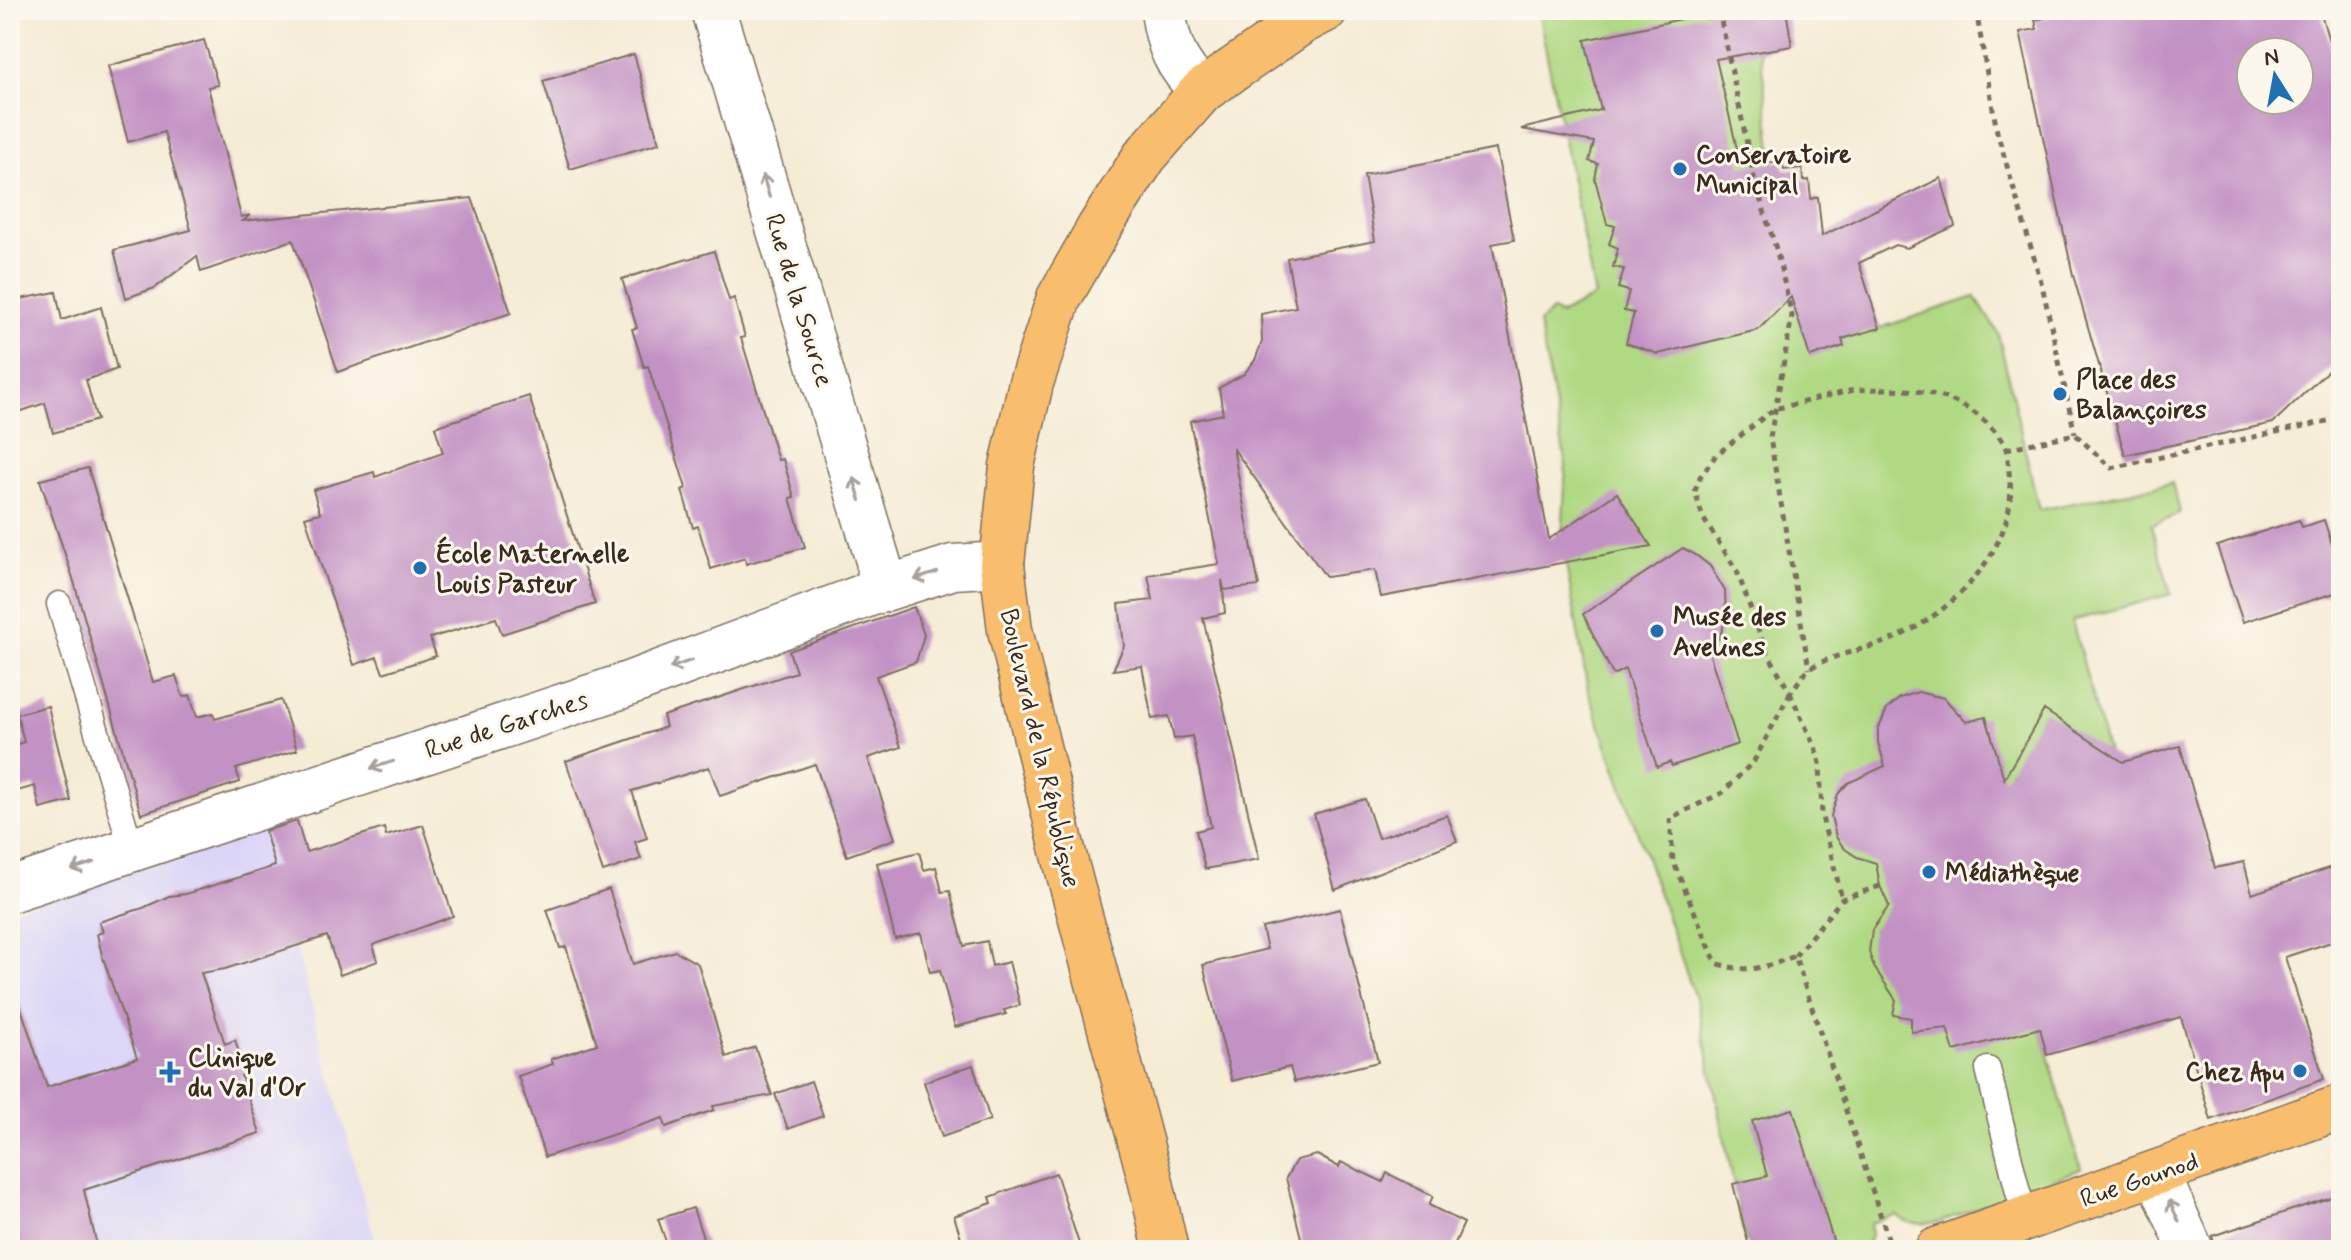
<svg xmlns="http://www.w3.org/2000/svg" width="2351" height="1260" font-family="Mynerve,sans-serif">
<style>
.built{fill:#dbd6f7}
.green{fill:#b0d983;stroke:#768250;stroke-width:2}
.building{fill:#c392c4;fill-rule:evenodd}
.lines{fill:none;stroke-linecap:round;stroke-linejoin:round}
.service-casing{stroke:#7c6e5e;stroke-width:27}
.minor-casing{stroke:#7c6e5e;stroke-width:47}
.primary-casing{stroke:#7c6e5e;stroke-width:47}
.path{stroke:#7c6e5e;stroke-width:5;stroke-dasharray:6 6;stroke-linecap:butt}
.service{stroke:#fff;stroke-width:24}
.minor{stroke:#fff;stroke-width:44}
.primary{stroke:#f9be6d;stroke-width:44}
.oneway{stroke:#a79f9a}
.poi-dot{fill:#1f6fb2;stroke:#fbf7ec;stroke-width:3}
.labels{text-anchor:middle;stroke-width:6;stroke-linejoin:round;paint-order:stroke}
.poi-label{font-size:26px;font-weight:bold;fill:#3b2a1e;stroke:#fbf7ec;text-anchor:start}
.street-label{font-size:26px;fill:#3b2a1e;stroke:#fbf7ec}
</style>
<rect width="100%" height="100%" fill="#fbf7ec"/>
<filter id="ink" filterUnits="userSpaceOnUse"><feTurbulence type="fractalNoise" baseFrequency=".0125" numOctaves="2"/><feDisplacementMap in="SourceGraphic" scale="16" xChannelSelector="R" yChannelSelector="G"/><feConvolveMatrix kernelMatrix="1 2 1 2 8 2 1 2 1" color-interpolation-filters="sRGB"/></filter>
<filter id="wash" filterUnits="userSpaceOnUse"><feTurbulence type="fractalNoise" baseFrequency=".006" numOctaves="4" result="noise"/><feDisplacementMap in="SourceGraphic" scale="32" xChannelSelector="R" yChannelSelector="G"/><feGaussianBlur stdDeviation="1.8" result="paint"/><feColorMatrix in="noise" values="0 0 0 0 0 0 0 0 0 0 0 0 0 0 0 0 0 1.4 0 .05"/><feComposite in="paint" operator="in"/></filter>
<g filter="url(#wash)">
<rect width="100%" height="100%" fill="#f5ecd6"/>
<polygon class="built" points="264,829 378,1250 10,1250 10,910"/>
<path class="green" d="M1538 10H1755L1784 245 1880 328 1975 297 1998 333 2039 510 2172 483 2180 512 2175 516 2151 525 2171 594 2072 621 2132 843 1998 883 2081 1169 1939 1222C1923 1224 1909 1227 1896 1215L1870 1223 1871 1235 1868 1243 1848 1250H1750L1743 1230 1698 1006 1588 690 1562 541 1566 464 1539 323 1552 311 1560 315 1595 296Z"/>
<g id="blocks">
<g class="building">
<polygon points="1722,10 1786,10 1792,46 1716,59 1741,166 1782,161 1784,170 1802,168 1803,181 1809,180 1811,199 1818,197 1822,236 1941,178 1955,226 1907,248 1895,245 1859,263 1880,328 1842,339 1844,346 1810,357 1791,297 1758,330 1658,354 1626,343 1634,313 1624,311 1629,291 1618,288 1624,269 1613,267 1618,248 1609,244 1615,226 1607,224 1595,179 1598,164 1589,161 1594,142 1521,129 1601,110 1585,40"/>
<path d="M2130 10H2320L2341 83V358L2273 423 2125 455 2073 275 2020 32 2037 29 2035 20 2072 12 2073 16 2096 11 2097 16ZM2251 52H2299V100H2251Z"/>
<polygon points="204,40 218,85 208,87 241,217 250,215 243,221 472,198 511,313 338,372 293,240 201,272 197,256 155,288 126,298 114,250 191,230 164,132 128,142 108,66"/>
<polygon points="634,54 659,143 570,169 543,81"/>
<polygon points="1496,149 1514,240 1492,244 1549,539 1617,493 1651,546 1381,597 1375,570 1326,577 1233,448 1259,586 1224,590 1222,580 1225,613 1203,618 1259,859 1205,869 1196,831 1211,827 1192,736 1174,739 1169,716 1152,719 1142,666 1113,670 1124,646 1119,604 1153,600 1148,575 1219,564 1190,421 1223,414 1219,388 1244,374 1255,360 1262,342 1261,314 1296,307 1287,258 1375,241 1364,175"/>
<polygon points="714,251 729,300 734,298 745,337 741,338 778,460 783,459 794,497 790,498 805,547 746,564 745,558 711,569 698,526 693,528 682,490 686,488 648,366 644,367 632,329 637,328 622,279"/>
<polygon points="56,292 62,320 101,307 117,369 86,380 97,420 53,433 45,403 10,415 10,301"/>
<polygon points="529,396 595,604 502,634 496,618 430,638 436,656 383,673 377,657 354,665 305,517 320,513 313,490 374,472 375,477 443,453 435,427"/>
<polygon points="88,468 153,682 176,676 183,697 190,695 197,717 213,713 215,719 281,700 297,750 236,769 240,782 141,814 72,575 40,480"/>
<polygon points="2299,520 2302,527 2324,520 2341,572 2341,591 2243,622 2217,546"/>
<polygon points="1683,548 1696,555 1710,566 1725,591 1726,618 1720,636 1709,652 1738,744 1672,766 1670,762 1657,767 1625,669 1613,675 1583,614"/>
<polygon points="914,607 924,635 916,662 876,676 901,747 868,758 895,839 847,856 815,764 720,796 709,767 632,791 647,838 635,842 641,859 603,872 566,761 666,727 663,716 796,672 789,651"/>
<polygon points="1918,692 1944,698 1966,722 1986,717 2004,779 2044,710 2123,762 2180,746 2215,868 2244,862 2252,894 2341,864 2341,939 2285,957 2324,1079 2211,1120 2181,1017 2047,1055 2040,1028 1954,1051 1947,1028 1911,1032 1911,1018 1893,1015 1896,1000 1874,967 1869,952 1872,930 1889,906 1880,886 1876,863 1857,857 1845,849 1836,837 1831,816 1838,794 1848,783 1885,766 1878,742 1878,730 1887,709 1900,698"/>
<polygon points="48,706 71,801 40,809 35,786 10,793 10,746 24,742 17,714"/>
<polygon points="1365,799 1378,838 1447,815 1457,841 1335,890 1314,814"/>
<polygon points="297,821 306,852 384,828 386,836 423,825 453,916 373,945 378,961 340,975 327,936 225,969 201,973 225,1044 235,1040 246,1074 241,1076 260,1133 84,1190 98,1250 10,1250 10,997 17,996 47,1087 137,1058 102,955 97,934 103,932 99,922 143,908 169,896 186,894 275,866 265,831"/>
<polygon points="919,852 924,870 936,867 942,892 950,891 964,946 987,941 992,966 1009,962 1020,1005 1004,1010 1006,1014 955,1027 940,970 930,972 921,933 895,939 877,863"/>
<polygon points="609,889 633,964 675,951 698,964 726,1057 755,1047 772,1095 713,1106 714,1110 666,1127 663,1118 545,1157 518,1076 553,1064 551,1059 597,1044 566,947 560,948 547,910"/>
<polygon points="1340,909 1378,1062 1294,1082 1290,1067 1232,1081 1203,965 1267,949 1262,928"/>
<polygon points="973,1065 990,1120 942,1137 924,1082"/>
<polygon points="811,1081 823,1116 788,1129 775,1094"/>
<polygon points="1793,1109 1836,1250 1750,1250 1733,1184 1767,1176 1752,1121"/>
<polygon points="1317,1155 1339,1167 1341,1162 1383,1182 1387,1173 1433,1196 1429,1205 1464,1223 1452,1250 1304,1250 1286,1178 1296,1160"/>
<polygon points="1056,1173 1081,1250 965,1250 954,1216 992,1203 990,1197"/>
<polygon points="2341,1194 2341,1250 2216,1250 2212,1236"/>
<polygon points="693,1208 707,1250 669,1250 658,1219"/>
</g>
</g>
</g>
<g filter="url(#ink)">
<use href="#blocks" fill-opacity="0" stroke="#7c6e5e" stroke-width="2"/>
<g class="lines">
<g class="service-casing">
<g id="service">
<polyline points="59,604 132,850"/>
<polyline points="1988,1069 2018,1192 2027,1219"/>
</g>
</g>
<g class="minor-casing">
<g id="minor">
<polyline points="713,10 879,564 878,591"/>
<path d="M1163 10C1168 47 1176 65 1202 91"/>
<polyline points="10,890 620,687 878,591 953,567 1002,564"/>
<polyline points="2157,1173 2191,1250"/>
</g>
</g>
<g class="primary-casing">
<g id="primary">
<polyline points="1166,1250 1150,1178 1067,867 1010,630 1002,564 1012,466 1031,383 1059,298 1099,228 1145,156 1202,91 1302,22 1325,10"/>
<polyline points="1937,1250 2341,1107"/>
</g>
</g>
<g class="path">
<polyline points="1719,10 1755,182 1777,252 1792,316 1770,438 1809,669"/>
<polyline points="1976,10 1997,132 2042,285 2075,434"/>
<polyline points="2337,10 2341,22"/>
<path d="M1881 389C1910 389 1937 392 1963 406 1979 414 1999 432 2006 449 2009 457 2008 470 2010 479 2018 546 1953 613 1895 638 1871 649 1830 654 1809 669 1802 675 1796 686 1790 693L1764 646 1737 571 1703 518 1695 491 1700 477 1716 455 1774 409 1854 390Z"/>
<polyline points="2006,449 2075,434 2111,468 2341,418"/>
<path d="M1790 693 1754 761 1722 793 1670 818 1673 861 1716 963C1748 974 1764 968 1795 956L1892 1250"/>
<polyline points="1790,693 1815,747 1820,763 1822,817 1842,899"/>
<polyline points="1795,956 1842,899 1880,886"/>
</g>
<use href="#service" class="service"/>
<use href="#minor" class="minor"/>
<use href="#primary" class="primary"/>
</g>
<defs><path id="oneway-shaft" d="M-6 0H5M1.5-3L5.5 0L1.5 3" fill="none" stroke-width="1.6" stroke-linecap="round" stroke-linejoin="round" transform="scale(2)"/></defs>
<g class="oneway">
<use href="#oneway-shaft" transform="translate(766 186) rotate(-107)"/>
<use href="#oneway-shaft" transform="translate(857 489) rotate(-107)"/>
<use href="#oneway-shaft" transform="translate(926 576) rotate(162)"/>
<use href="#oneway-shaft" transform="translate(681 664) rotate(160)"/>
<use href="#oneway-shaft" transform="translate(382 765) rotate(162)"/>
<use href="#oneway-shaft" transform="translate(83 866) rotate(162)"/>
<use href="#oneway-shaft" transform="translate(2174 1211) rotate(-114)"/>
</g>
</g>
<g class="poi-dot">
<circle cx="1680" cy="169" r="8"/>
<circle cx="2060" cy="394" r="8"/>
<circle cx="420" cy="568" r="8"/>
<circle cx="1657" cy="631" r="8"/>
<circle cx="1929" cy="872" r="8"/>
<circle cx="2300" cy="1071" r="8"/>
<path d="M166 1060h8v8h8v8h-8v8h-8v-8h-8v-8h8z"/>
</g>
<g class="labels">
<g class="poi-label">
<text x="1696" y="163">Conservatoire<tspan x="1696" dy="30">Municipal</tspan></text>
<text x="2076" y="388">Place des<tspan x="2076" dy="30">Balançoires</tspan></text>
<text x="436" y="562">École Maternelle<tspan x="436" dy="30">Louis Pasteur</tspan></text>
<text x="1673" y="625">Musée des<tspan x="1673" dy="30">Avelines</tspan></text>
<text x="1945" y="881">Médiathèque</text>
<text x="188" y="1066">Clinique<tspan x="188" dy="30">du Val d'Or</tspan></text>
<text x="2284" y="1080" text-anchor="end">Chez Apu</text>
</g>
<g class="street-label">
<text transform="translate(800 300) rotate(73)" y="9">Rue de la Source</text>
<text transform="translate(506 724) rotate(-18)" y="9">Rue de Garches</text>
<text transform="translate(1041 748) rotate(77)" y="9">Boulevard de la République</text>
<text transform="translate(2139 1179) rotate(-19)" y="9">Rue Gounod</text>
</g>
</g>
<rect width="2351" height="1260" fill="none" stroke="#fbf7ec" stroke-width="40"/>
<g transform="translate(2275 76) rotate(349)"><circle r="38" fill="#fbf7ec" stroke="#aea59a" stroke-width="2"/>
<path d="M0-6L14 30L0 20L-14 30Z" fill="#1f6fb2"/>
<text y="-12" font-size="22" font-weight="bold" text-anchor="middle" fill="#3b2a1e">N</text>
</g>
</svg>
